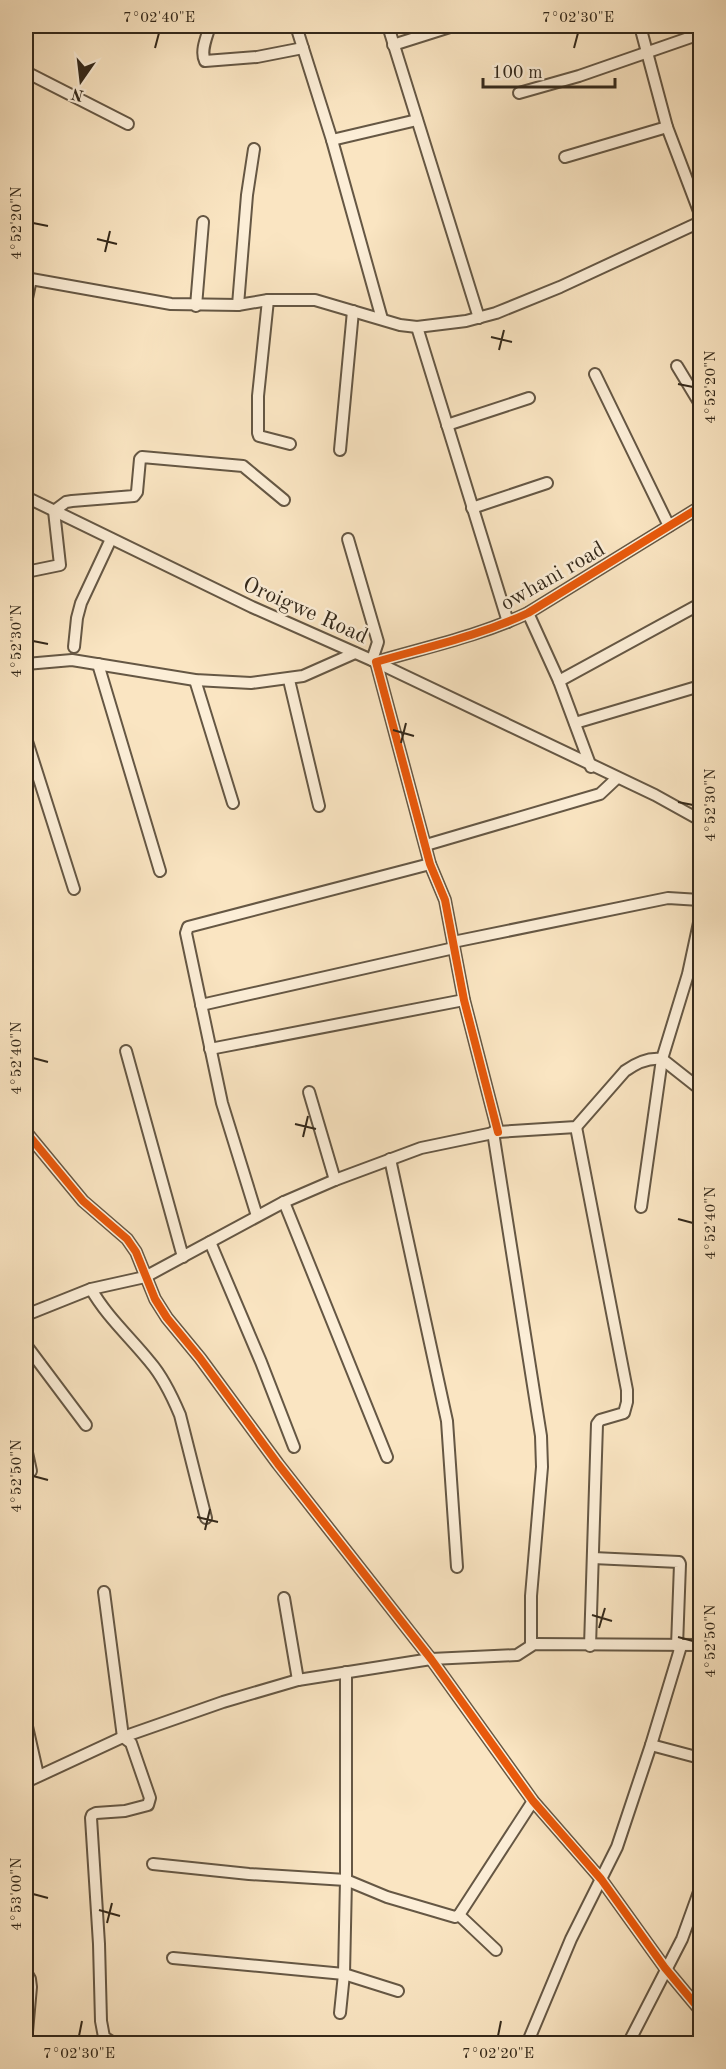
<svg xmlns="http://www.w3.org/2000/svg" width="726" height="2069" font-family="'Old Standard TT',serif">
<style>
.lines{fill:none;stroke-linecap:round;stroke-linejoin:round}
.minor-casing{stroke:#655744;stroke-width:14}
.minor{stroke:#fceed7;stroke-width:10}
.cycleway-casing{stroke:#fceed7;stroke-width:11}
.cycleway{stroke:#e8590c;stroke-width:8}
.ticks{fill:none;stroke:#33281a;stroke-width:2}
.labels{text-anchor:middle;stroke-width:5;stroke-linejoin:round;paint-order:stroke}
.street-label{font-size:22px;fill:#33281a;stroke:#fceed7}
.neatline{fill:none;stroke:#33281a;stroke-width:2}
.ticks-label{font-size:15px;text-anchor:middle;fill:#33281a}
</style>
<rect width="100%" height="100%" fill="#fae5c2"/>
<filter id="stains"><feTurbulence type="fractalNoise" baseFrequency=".00333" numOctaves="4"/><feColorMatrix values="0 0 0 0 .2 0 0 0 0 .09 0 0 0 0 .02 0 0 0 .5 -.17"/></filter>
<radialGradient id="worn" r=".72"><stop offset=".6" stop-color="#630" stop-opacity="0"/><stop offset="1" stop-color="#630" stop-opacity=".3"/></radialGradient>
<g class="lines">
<g class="minor-casing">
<g id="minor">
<path d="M210 26C207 36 200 51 205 61L257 57 303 48"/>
<polyline points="296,26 332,140 382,319"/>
<polyline points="388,26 479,318"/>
<polyline points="640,26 667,127 700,214"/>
<polyline points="26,28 27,26"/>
<polyline points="393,45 453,26"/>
<polyline points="26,72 128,124"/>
<polyline points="519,93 579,76 700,34"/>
<polyline points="332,140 417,120"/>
<polyline points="565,157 667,127"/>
<polyline points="26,276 31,279 171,304 238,305 268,300 315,300 400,325 417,327 466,321 496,313 560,287 700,222"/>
<polyline points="268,300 258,396 258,433 259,436 290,444"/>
<polyline points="26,303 31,279"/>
<polyline points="238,305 247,195 254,149"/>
<polyline points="196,306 203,222"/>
<polyline points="417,327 508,622"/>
<polyline points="677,366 700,404"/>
<polyline points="595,374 669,526"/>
<polyline points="447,425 529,398"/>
<polyline points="340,450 353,311"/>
<polyline points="26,497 252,607 376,662 655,795 700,820"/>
<polyline points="472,508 547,483"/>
<polyline points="348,539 378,642 372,660"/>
<polyline points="26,572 60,565 54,511 66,502 72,501 134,496 137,492 140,459 142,457 243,466 284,500"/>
<polyline points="528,613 559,681 591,767"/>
<polyline points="74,647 77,618 81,603 111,539"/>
<polyline points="26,664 72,660 195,680 251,683 303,676 355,653"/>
<polyline points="98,664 160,871"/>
<polyline points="195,680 233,803"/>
<polyline points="289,680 319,806"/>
<polyline points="559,681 700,604"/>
<polyline points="575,723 700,686"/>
<polyline points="26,738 74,889"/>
<polyline points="426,845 600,794 617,778"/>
<polyline points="453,942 668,898 700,900"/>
<polyline points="201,1005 454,948"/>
<polyline points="210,1049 464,1000"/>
<polyline points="126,1051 183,1257"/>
<polyline points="309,1092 335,1180"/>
<polyline points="576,1127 627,1390 627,1402 624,1413 600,1420 597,1424 590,1646"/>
<polyline points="26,1132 83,1201 127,1239 136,1252 155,1299 167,1318 200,1358 278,1464 431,1659 533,1801 601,1879 665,1968 700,2010"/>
<polyline points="493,1132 541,1436 542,1467 531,1596 531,1645"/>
<path d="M498 1132 464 1000 445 900 430 864 376 662C427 647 479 636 528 613L700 507"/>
<polyline points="390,1159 447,1421 457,1567"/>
<polyline points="284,1202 387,1457"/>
<polyline points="641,1207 662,1059 688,974 700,918"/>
<polyline points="257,1216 222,1103 186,933 188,927 430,864"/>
<polyline points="210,1242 261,1362 294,1447"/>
<path d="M91 1289C107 1317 130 1337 150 1362 163 1377 172 1396 180 1415L206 1518"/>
<path d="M26 1315 91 1289 145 1277 284 1202 335 1180 421 1148 498 1132 576 1127 625 1071C636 1063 648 1057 662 1059L700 1089"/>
<polyline points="26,1345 86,1425"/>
<polyline points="26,1448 31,1471"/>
<polyline points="593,1558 679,1562 680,1564 677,1646"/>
<polyline points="104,1592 123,1737 131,1743 150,1798 148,1805 125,1811 96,1813 92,1815 91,1818 99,1944 101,2021 104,2037 115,2044"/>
<polyline points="284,1598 298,1680"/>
<polyline points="26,1722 38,1775"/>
<polyline points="651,1745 700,1758"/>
<polyline points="26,1782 123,1737 223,1702 298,1680 431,1659 517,1655 534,1644 700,1645"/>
<polyline points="153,1864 249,1874 346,1880 387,1897 455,1917 459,1915 533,1801"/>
<polyline points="459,1915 496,1950"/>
<polyline points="173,1958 344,1974 398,1991"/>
<polyline points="26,1972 30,1979 31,1987 26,2043"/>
<polyline points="340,2013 344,1974 346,1880 346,1672"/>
<polyline points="527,2044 571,1939 617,1847 651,1745 681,1646"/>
<polyline points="628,2044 682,1939 700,1889"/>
</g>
</g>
<use href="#minor" class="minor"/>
<g class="cycleway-casing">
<g id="cycleway">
<polyline points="26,1132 83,1201 127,1239 136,1252 155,1299 167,1318 200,1358 278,1464 431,1659 533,1801 601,1879 665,1968 700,2010"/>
<path d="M498 1132 464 1000 445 900 430 864 376 662C427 647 479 636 528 613L700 507"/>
</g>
</g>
<use href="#cycleway" class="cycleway"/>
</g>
<path class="ticks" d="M155 48 159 33M574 48 578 33M33 223 48 226M97 239 117 244M105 252 110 231M491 337 512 342M499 350 504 330M678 384 693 387M33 641 48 644M393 730 414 736M401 743 406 723M678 802 693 805M33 1058 48 1062M295 1124 316 1129M303 1137 308 1116M678 1219 693 1223M33 1476 48 1480M197 1517 218 1522M205 1530 210 1509M592 1615 612 1621M599 1628 605 1608M678 1637 693 1641M33 1894 48 1898M99 1910 120 1916M107 1923 112 1903M79 2036 82 2021M498 2036 501 2021"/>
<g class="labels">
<g class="street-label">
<text transform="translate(552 575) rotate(-30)" y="8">owhani road</text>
<text transform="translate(306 609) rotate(24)" y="8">Oroigwe Road</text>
</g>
</g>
<rect width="726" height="2069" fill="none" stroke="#fae5c2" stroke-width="66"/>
<g transform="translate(81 81) rotate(194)" stroke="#fceed7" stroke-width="4.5" paint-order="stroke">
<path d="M0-4.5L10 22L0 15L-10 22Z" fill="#33281a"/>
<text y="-9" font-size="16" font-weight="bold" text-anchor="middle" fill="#33281a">N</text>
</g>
<path d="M483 78v9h132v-9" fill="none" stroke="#33281a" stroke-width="3"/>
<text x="492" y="78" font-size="18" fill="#33281a" stroke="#fceed7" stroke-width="4.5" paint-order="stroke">100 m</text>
<rect x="33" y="33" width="660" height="2003" class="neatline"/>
<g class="ticks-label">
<text x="159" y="22">7°02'40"E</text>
<text x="578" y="22">7°02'30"E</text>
<text transform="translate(16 223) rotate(-90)" y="5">4°52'20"N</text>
<text transform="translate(710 387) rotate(-90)" y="5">4°52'20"N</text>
<text transform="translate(16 641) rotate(-90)" y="5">4°52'30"N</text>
<text transform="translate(710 805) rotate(-90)" y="5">4°52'30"N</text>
<text transform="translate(16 1058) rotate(-90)" y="5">4°52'40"N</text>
<text transform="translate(710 1223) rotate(-90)" y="5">4°52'40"N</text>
<text transform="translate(16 1476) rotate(-90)" y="5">4°52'50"N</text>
<text transform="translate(710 1641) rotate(-90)" y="5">4°52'50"N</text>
<text transform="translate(16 1894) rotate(-90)" y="5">4°53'00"N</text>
<text x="79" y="2058">7°02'30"E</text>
<text x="498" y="2058">7°02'20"E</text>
</g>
<rect width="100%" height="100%" filter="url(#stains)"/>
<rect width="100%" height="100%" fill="url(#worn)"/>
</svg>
